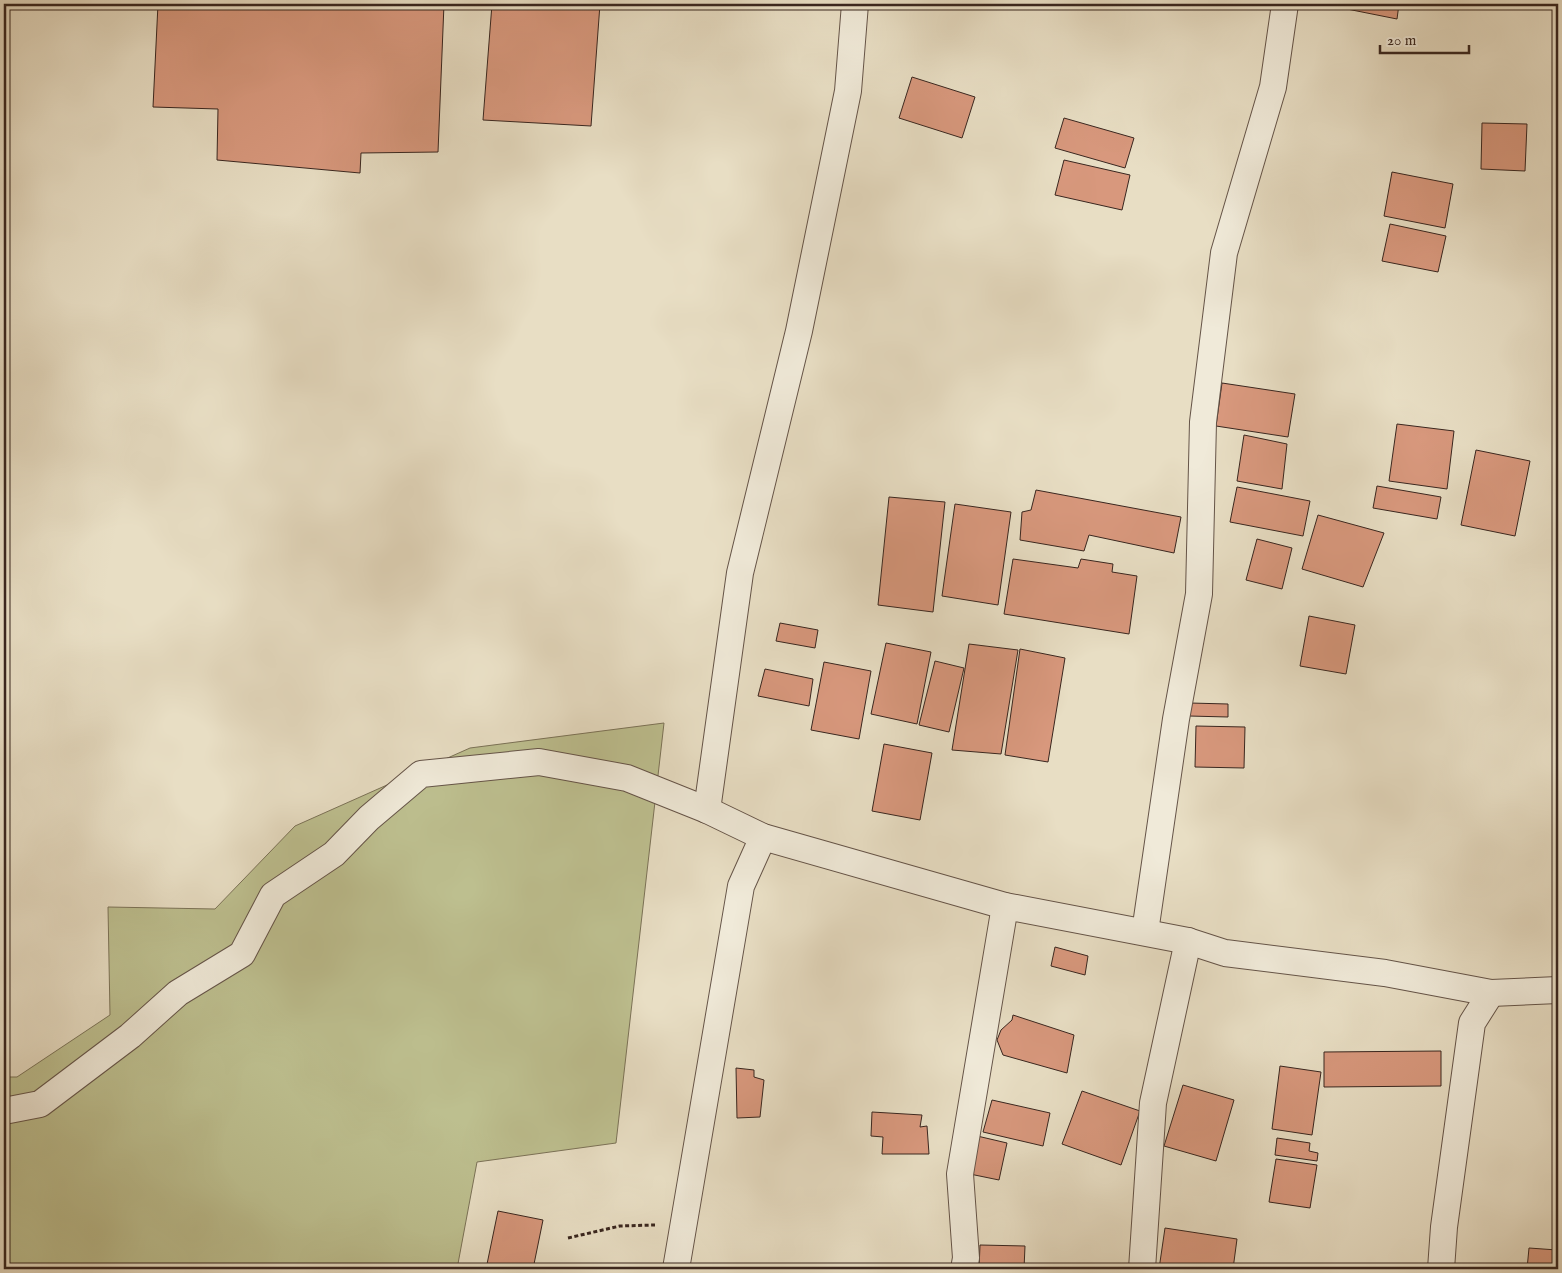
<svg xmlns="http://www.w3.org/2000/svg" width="1562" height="1273" font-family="'IM FELL English',serif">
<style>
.green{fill:#bdbf8f;stroke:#7b7257}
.building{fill:#d8987d;stroke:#39261f}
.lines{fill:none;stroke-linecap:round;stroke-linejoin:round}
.minor-casing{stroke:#655448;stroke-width:28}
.path{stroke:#39261f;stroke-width:3;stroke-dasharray:4 2.5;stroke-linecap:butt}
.minor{stroke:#f0ead9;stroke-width:26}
</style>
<rect width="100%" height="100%" fill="#e8dec4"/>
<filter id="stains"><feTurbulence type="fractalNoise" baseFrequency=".004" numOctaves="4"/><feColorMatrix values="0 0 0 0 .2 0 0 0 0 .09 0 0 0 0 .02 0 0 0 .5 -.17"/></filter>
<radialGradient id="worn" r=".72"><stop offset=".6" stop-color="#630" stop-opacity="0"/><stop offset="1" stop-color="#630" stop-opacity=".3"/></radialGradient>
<polygon class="green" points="664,723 616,1143 477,1162 457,1269 4,1269 4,1077 17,1077 110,1015 108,907 215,909 295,826 470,748"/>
<g class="building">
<polygon points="158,4 444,4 438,152 361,153 360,173 217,160 218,109 153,107"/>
<polygon points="492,4 600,4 591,126 483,120"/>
<polygon points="1322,4 1399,4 1397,19"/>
<polygon points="912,77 975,97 962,138 899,118"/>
<polygon points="1064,118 1134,138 1125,168 1055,148"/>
<polygon points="1482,123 1527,124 1525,171 1481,169"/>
<polygon points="1064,160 1130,175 1122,210 1055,195"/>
<polygon points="1392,172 1453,184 1445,228 1384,216"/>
<polygon points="1390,224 1446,236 1438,272 1382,261"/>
<polygon points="1222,383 1295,394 1288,437 1216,426"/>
<polygon points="1397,424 1454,431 1447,489 1389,481"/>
<polygon points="1244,435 1287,444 1282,489 1237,481"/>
<polygon points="1476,450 1530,461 1515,536 1461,525"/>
<polygon points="1377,486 1441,497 1437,519 1373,508"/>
<polygon points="1237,487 1310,501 1303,536 1230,522"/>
<polygon points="1036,490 1181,517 1174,553 1089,535 1084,551 1020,540 1022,512 1031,510"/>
<polygon points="889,497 945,502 933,612 878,605"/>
<polygon points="955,504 1011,512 998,605 942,596"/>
<polygon points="1318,515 1384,533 1363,587 1302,569"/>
<polygon points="1257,539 1292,548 1282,589 1246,580"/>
<polygon points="1013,559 1078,568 1081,559 1113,564 1112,572 1137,576 1129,634 1004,614"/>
<polygon points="1309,616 1355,625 1346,674 1300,666"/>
<polygon points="780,623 818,630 815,648 776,641"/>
<polygon points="886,643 931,652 917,724 871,714"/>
<polygon points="969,644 1018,650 1001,754 952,750"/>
<polygon points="1020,649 1065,658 1048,762 1005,755"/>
<polygon points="935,661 964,668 949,732 919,725"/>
<polygon points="824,662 871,671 859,739 811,730"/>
<polygon points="765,669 813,679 809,706 758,696"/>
<polygon points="1190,703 1228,704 1228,717 1189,716"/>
<polygon points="1196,726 1245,727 1244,768 1195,767"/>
<polygon points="884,744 932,753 920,820 872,811"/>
<polygon points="1055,947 1088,956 1085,975 1051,966"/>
<polygon points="1013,1015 1074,1035 1067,1073 1003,1055 997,1040 1001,1030 1012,1020"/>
<polygon points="1441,1051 1441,1086 1324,1087 1324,1052"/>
<polygon points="1280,1066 1321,1072 1312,1135 1272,1129"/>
<polygon points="736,1068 754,1070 754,1077 764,1080 760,1117 737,1118"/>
<polygon points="1183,1085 1234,1100 1216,1161 1164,1146"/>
<polygon points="1082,1091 1140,1111 1121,1165 1062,1144"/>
<polygon points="992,1100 1050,1113 1043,1146 983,1132"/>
<polygon points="872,1112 922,1115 920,1127 927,1126 929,1154 882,1154 883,1137 871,1136"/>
<polygon points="973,1135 1007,1143 999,1180 965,1173"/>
<polygon points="1277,1138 1310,1143 1309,1151 1318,1153 1317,1161 1275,1155"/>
<polygon points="1276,1159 1317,1165 1310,1208 1269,1202"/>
<polygon points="498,1211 543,1220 533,1269 486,1269"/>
<polygon points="1165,1228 1237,1239 1233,1269 1159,1269"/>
<polygon points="980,1245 1025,1246 1024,1269 979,1269"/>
<polygon points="1529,1248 1557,1250 1556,1269 1527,1269"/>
</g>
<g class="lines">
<g class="minor-casing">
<g id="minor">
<polyline points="707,810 740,573 799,331 848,91 855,4"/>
<polyline points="1145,932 1176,719 1199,594 1203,422 1224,253 1273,87 1285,4"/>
<polyline points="4,1111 40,1104 130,1036 178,993 242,954 273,895 334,854 369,818 421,774 539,762 627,778 707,810 763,837 1005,906 1188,941 1225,953 1385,973 1491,993 1558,990"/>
<polyline points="676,1269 741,886 763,837"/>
<polyline points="964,1269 966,1258 960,1174 1005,906"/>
<polyline points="1142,1269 1153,1103 1188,941"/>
<polyline points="1441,1269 1444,1227 1472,1023 1491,993"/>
</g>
</g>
<polyline class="path" points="568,1238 620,1226 655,1225"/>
<use href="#minor" class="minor"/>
</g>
<rect width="1562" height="1273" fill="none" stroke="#e8dec4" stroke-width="20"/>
<rect x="5" y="5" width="1552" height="1263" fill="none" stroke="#39261f" stroke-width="2.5"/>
<rect x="10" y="10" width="1542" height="1253" fill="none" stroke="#39261f"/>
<path d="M1380 45v8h89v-8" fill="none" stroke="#39261f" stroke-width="2.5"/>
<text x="1387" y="45" font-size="15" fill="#39261f" stroke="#f0ead9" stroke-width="4" paint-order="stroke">20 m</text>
<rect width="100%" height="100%" filter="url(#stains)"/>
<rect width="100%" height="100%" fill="url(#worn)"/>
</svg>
